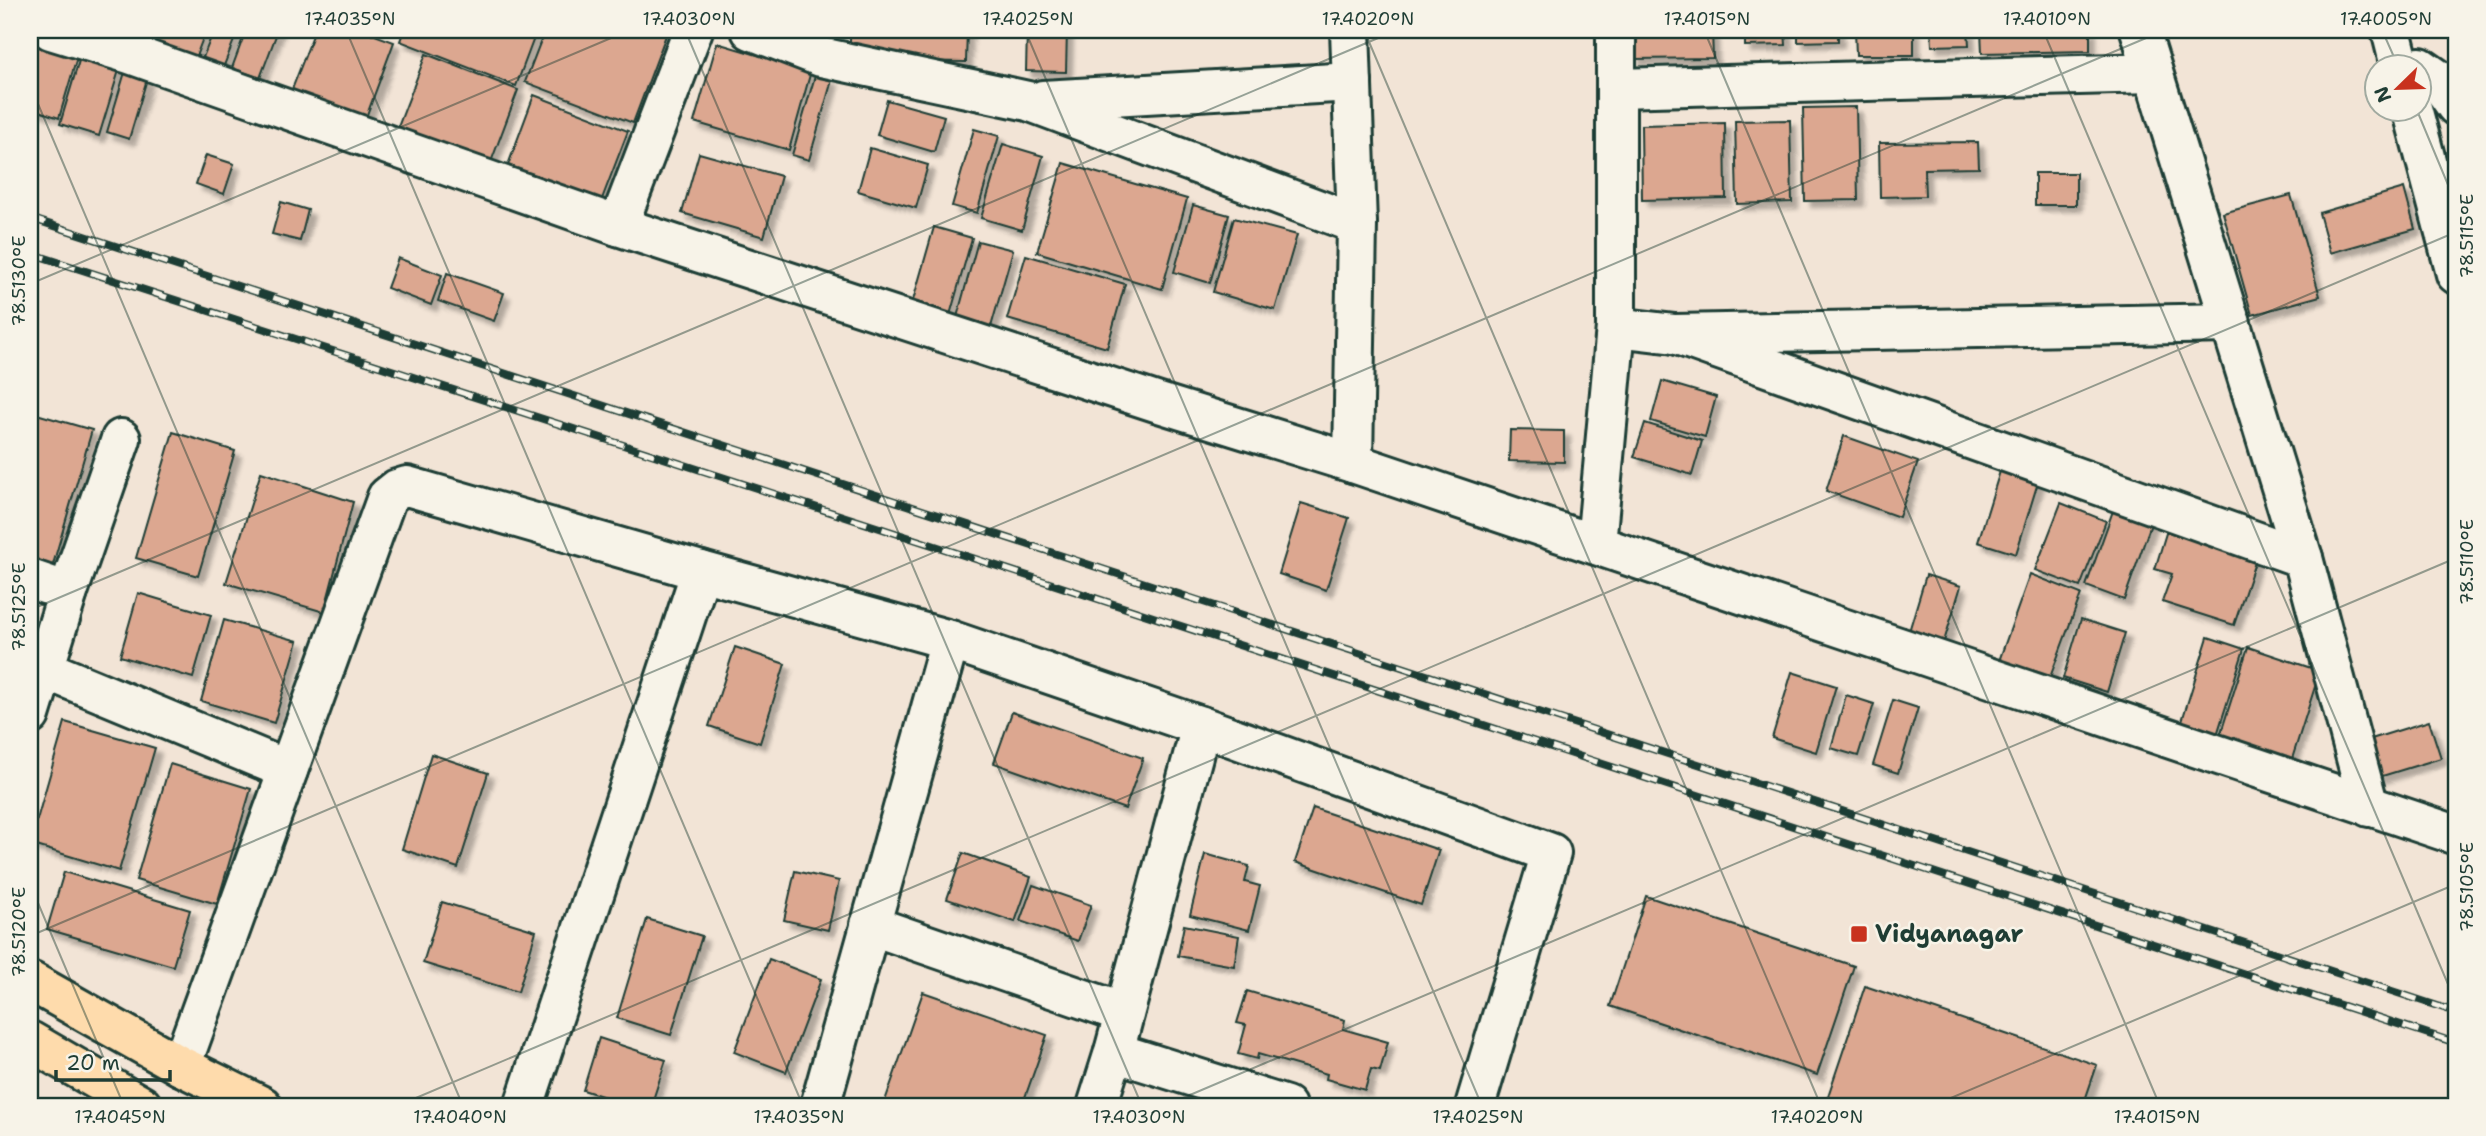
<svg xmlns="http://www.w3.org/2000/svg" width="2486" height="1136" font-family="'Shantell Sans',sans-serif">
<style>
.building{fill:#dca790;stroke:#1f3d34;stroke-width:2;filter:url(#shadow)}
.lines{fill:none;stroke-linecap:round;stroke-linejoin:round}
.minor-casing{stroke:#1f3d34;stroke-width:44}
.major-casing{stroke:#1f3d34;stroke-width:44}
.minor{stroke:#f7f3e8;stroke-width:38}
.major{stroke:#fedbac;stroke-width:38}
.rail-casing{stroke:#1f3d34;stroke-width:8}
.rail{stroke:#f7f3e8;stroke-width:5;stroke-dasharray:16;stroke-linecap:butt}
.ticks{fill:none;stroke:#1f3d34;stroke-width:2;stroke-opacity:0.45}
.poi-dot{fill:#c8321e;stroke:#f7f3e8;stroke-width:2.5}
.labels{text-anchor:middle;stroke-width:5;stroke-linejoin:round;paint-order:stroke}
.poi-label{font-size:24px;font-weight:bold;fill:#1f3d34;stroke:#f7f3e8;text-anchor:start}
.neatline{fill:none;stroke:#1f3d34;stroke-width:2.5}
.ticks-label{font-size:18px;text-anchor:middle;fill:#1f3d34}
</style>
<defs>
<filter id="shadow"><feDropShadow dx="6" dy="6" stdDeviation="2" flood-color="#0004"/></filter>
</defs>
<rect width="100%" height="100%" fill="#f2e4d6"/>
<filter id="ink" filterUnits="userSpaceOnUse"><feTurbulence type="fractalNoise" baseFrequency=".0143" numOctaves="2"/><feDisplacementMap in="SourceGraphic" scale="14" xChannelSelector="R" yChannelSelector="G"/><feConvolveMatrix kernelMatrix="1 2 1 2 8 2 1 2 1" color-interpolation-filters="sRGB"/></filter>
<g filter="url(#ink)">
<g class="building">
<polygon points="155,30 206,30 195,59 151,41"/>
<polygon points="214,30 238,30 223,68 202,60"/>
<polygon points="246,30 278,30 260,78 232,68"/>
<polygon points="315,30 361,30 394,42 365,120 291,92"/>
<polygon points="404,30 537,30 516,86 400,41"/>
<polygon points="545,30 652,30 666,35 633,123 525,82"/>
<polygon points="850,30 967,30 966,62 850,60"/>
<polygon points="1027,30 1067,30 1066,72 1026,71"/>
<polygon points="1634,30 1712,30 1713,58 1634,59"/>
<polygon points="1745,30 1785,30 1786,45 1745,46"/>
<polygon points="1798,30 1838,30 1838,41 1798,42"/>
<polygon points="1855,30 1914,30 1914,55 1856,55"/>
<polygon points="1931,30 1968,30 1969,45 1932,46"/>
<polygon points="1981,30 2090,30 2090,51 1982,53"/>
<polygon points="32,43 77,57 59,118 30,108 30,51"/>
<polygon points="717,43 811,71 789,150 694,122"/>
<polygon points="81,54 120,67 99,136 60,124"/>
<polygon points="426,54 518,90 488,170 395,135"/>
<polygon points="125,72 147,79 129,139 107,132"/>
<polygon points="815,76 832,80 809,160 792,155"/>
<polygon points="534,95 628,131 597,212 504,176"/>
<polygon points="887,100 944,116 934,152 877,135"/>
<polygon points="1856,107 1858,200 1805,201 1803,108"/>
<polygon points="1790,120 1792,202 1737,204 1735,121"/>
<polygon points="1725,123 1726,198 1642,200 1641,125"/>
<polygon points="974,129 999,136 977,213 952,206"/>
<polygon points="1978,142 1979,168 1924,169 1925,196 1880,197 1879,143"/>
<polygon points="1003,144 1043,156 1022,230 981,218"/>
<polygon points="870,148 928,165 916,208 858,191"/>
<polygon points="699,153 781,176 764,237 682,213"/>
<polygon points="206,155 234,164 224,194 196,184"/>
<polygon points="1063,163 1187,199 1162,289 1037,252"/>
<rect x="2035" y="173" width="41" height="32"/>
<polygon points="2404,188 2415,229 2330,253 2319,213"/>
<polygon points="2291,195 2320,296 2252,315 2223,213"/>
<polygon points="281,202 308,210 300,241 272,234"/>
<polygon points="1193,205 1229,215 1210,283 1174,272"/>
<polygon points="1234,218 1297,235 1275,310 1213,292"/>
<polygon points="934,227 972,238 950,315 912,304"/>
<polygon points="978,241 1013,250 991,327 957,317"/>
<polygon points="1026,255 1125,284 1107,348 1007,319"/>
<polygon points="398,258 442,275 431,305 387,288"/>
<polygon points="447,273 504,293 494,321 438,301"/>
<polygon points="1662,381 1716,397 1705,437 1651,421"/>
<polygon points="33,413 92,430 52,568 30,562 30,424"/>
<polygon points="1645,423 1702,441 1692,475 1634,457"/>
<polygon points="1510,430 1564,431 1564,462 1509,461"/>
<polygon points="173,432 235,451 198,576 136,558"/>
<polygon points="1844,436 1918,462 1899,517 1826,491"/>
<polygon points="2001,468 2039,479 2016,554 1978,542"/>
<polygon points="261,472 353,502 324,612 226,583"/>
<polygon points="1301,503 1349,518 1326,590 1279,574"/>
<polygon points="2061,503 2106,521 2080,587 2035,570"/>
<polygon points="2114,508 2152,521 2124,600 2086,586"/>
<polygon points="2170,520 2258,553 2234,625 2162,602 2172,574 2155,569"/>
<polygon points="2030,574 2081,594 2049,680 1999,661"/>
<polygon points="1926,575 1961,586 1942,648 1907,638"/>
<polygon points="138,593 211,615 193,678 120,656"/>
<polygon points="2081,619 2125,633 2107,692 2063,678"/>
<polygon points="224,620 298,641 274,723 201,701"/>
<polygon points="2208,637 2244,649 2217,735 2181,724"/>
<polygon points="735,647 785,664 760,743 709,726"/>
<polygon points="2248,647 2320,671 2291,762 2219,739"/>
<polygon points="1792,672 1836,686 1816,752 1772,738"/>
<polygon points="1846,695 1874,704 1858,756 1831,748"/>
<polygon points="1893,700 1918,708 1898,773 1873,765"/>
<polygon points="1012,712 1143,758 1125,809 994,763"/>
<polygon points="2429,721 2441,758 2379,777 2368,740"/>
<polygon points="65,722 155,748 119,871 30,844"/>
<polygon points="431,754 488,773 458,868 402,849"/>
<polygon points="170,764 251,789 217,904 136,880"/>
<polygon points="1313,808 1439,850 1421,905 1295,862"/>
<polygon points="963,853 1031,877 1015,922 947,899"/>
<polygon points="1205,854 1249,866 1245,882 1260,886 1249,930 1190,915"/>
<polygon points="795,871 839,881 828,930 784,920"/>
<polygon points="64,872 190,910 173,966 47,929"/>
<polygon points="1033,885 1091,905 1078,941 1020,921"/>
<polygon points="1646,896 1854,966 1817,1075 1610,1006"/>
<polygon points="442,902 536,931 518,992 423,963"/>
<polygon points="647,919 702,936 671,1035 617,1018"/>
<polygon points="1184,925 1239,936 1234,966 1178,956"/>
<polygon points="769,959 821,979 786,1072 734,1052"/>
<polygon points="1865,986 2097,1065 2083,1106 1825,1105"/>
<polygon points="1247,991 1345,1020 1343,1029 1388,1042 1380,1071 1371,1069 1365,1090 1326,1079 1327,1074 1258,1054 1257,1059 1238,1054 1246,1025 1237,1023"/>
<polygon points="923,992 1047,1035 1022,1106 901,1106 885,1101"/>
<polygon points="599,1038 666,1060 651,1106 634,1106 583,1090"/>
</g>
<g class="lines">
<g class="minor-casing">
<g id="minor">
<polyline points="51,30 130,54 618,226 1156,402 1353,463 2456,835"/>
<polyline points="751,30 821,57 1028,101 1357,224"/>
<polyline points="1350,30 1357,224 1353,463"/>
<polyline points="2140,30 2303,558 2369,807"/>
<polyline points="2391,30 2400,66"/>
<polyline points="2420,67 2436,78 2456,106"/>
<polyline points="1617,88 2153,73"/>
<polyline points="1043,100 1352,82"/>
<polyline points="2412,108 2456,274"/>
<polyline points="618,226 693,30"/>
<polyline points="1616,327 1675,334 2231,323"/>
<polyline points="1675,334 2303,558"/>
<polyline points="1596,544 1616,327 1616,30"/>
<polyline points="30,579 68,592"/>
<polyline points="44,669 288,770"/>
<polyline points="30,715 68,592 121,439"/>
<polyline points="870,925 1124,1013"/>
<polyline points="1114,1052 1286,1106"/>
<polyline points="181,1066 387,497 397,489 407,486 701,571 950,640 1201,726 1551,853 1475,1106"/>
<polyline points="524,1106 701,571"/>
<polyline points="820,1106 950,640"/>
<polyline points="1097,1106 1114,1052 1201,726"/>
</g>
</g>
<g class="major-casing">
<g id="major">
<polyline points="30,981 181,1066 262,1106"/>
<polyline points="30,1041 142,1106"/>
</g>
</g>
<use href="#minor" class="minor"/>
<use href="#major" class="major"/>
<g class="rail-casing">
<g id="rail">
<polyline points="30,218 2456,1012"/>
<polyline points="30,253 1031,577 2456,1043"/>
</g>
</g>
<use href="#rail" class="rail"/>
</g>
</g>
<path class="ticks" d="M346 30 803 1106M685 30 1142 1106M1025 30 1482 1106M1364 30 1821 1106M1704 30 2160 1106M2043 30 2456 1003M2382 30 2398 66M30 85 463 1106M2416 108 2456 204M30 284 630 30M30 610 1397 30M30 884 124 1106M30 936 2165 30M397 1106 2456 232M1164 1106 2456 558M1932 1106 2456 884"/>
<rect class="poi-dot" x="1850" y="925" width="18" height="18" rx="3.5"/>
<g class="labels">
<g class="poi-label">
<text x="1875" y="942">Vidyanagar</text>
</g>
</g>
<rect width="2486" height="1136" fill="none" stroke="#f7f3e8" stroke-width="77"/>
<g transform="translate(2398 88) rotate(247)"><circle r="33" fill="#f7f3e8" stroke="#a1aaa0" stroke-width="2"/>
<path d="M0-5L12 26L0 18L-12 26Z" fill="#c8321e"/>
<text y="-10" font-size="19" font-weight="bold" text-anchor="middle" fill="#1f3d34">N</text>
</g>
<path d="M56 1070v10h114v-10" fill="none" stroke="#1f3d34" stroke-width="3.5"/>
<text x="66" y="1070" font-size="21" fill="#1f3d34" stroke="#f7f3e8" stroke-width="5" paint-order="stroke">20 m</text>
<rect x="38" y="38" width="2410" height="1060" class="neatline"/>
<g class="ticks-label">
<text x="350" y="25">17.4035°N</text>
<text x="689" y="25">17.4030°N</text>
<text x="1028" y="25">17.4025°N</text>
<text x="1368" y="25">17.4020°N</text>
<text x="1707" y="25">17.4015°N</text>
<text x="2047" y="25">17.4010°N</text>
<text x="2386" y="25">17.4005°N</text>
<text transform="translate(2467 236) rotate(-90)" y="6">78.5115°E</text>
<text transform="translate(19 281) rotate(-90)" y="6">78.5130°E</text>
<text transform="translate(2467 562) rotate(-90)" y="6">78.5110°E</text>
<text transform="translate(19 607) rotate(-90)" y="6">78.5125°E</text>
<text transform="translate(2467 887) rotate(-90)" y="6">78.5105°E</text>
<text transform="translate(19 932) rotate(-90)" y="6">78.5120°E</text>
<text x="120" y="1123">17.4045°N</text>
<text x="460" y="1123">17.4040°N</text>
<text x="799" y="1123">17.4035°N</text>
<text x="1139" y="1123">17.4030°N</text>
<text x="1478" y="1123">17.4025°N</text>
<text x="1817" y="1123">17.4020°N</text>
<text x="2157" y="1123">17.4015°N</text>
</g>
</svg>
